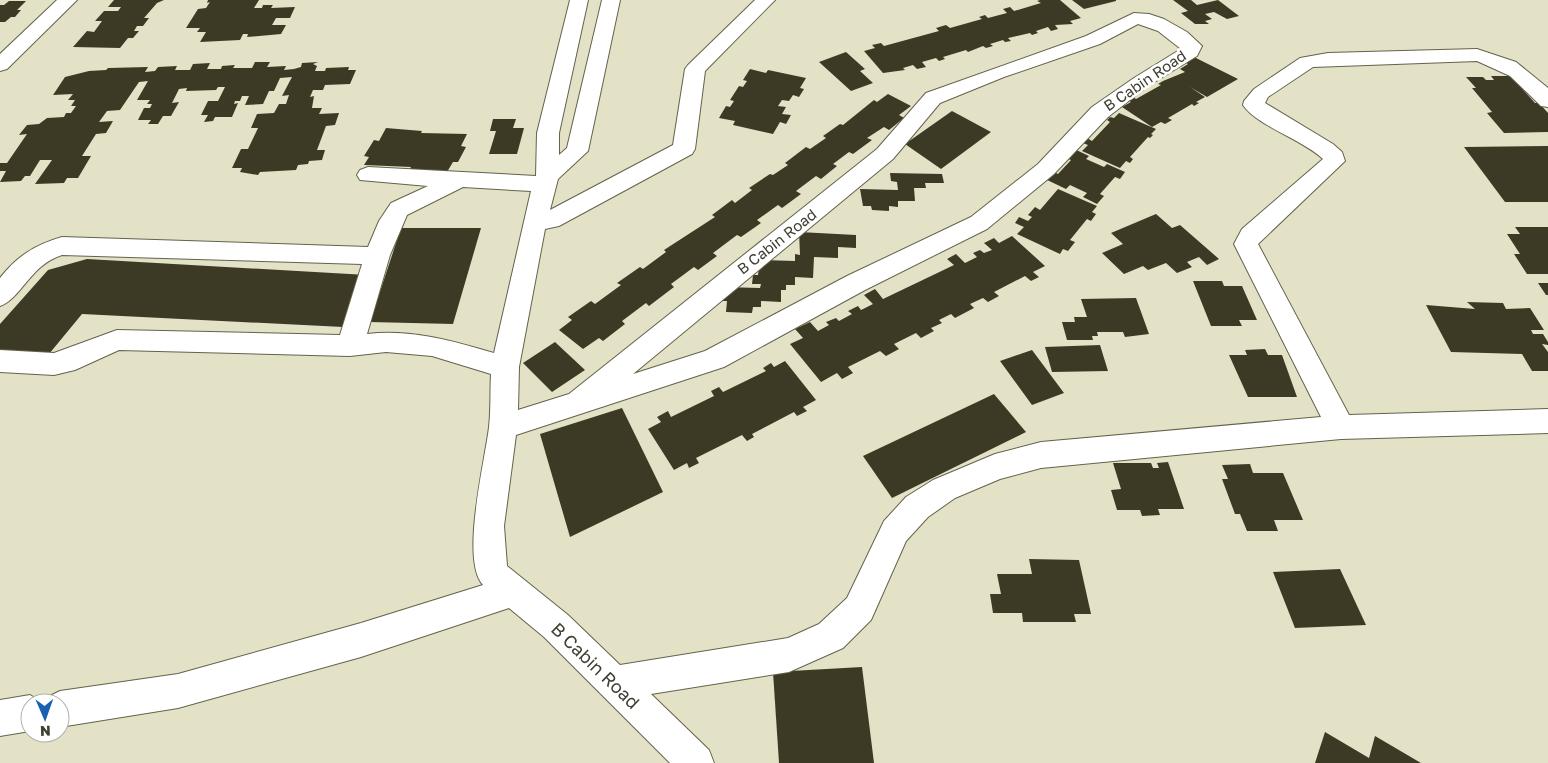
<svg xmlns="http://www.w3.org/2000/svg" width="1548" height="763" font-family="'Golos Text',sans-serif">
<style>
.building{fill:#3c3a24}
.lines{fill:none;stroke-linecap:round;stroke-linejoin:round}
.minor-casing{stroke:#64624b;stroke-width:2}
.minor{fill:#fff;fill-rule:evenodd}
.labels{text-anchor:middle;stroke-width:5;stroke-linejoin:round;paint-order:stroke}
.street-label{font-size:15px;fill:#3e3e33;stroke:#fff}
.near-street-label{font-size:18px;fill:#3e3e33;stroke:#fff}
</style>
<rect width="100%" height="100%" fill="#e3e2c7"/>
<g class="building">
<polygon points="114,0 164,0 157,3 144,18 149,18 143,26 137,26 134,31 139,31 133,38 128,38 120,48 73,47 87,31 94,32 102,21 95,21 104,11 118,11 121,7 108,7"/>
<polygon points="208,0 259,0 254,8 262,8 263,5 273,5 271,8 295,7 290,18 276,18 272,25 286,25 281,34 247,37 248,34 243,34 240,40 200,42 206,32 197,32 200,28 186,28 198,9 206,8 210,2 207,3"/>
<polygon points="1040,0 1060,0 1081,18 1070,21 1073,24 1055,25 1058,29 1051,31 1048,27 1036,31 1038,33 1032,35 1030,33 1008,38 1011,41 1005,42 1003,40 990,44 993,46 986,48 983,46 968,52 966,50 943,57 945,59 939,61 936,58 922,62 926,67 917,69 913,65 903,68 905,70 883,73 864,51 875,48 872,45 881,43 884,46 939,31 936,28 946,25 950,28 982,19 979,17 985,15 988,18 1007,13 1003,9 1010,7 1014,11 1041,3 1037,1"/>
<polygon points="1072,0 1116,0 1116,1 1084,9"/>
<polygon points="1173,0 1191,0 1197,5 1218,0 1239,16 1227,19 1214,12 1205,14 1212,19 1205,21 1209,24 1195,24 1181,13 1188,11"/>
<polygon points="9,1 26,1 17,10 21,10 15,17 11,17 5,22 0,22 0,5 4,5"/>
<polygon points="846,52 865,69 860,71 873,83 851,91 819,62"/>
<polygon points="1194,57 1238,79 1207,97 1190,87 1205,97 1196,102 1199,103 1194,106 1192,104 1168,118 1172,120 1165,124 1161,122 1152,127 1122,107 1131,102 1127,100 1133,97 1136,99 1161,85 1158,84 1163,81 1185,72 1180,69 1188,64 1185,62"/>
<polygon points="255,62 270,62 267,67 286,66 284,70 294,69 301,67 302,63 318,62 313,64 317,66 315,71 325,71 326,68 349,67 348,70 356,70 350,84 325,85 323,90 313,90 310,97 314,96 312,108 322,108 319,114 339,113 335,125 326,126 317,150 325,150 322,160 309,161 308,164 298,165 296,170 260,172 258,175 240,172 242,168 232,168 241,149 248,149 258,128 251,128 257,114 274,113 279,104 286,104 289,95 282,96 292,77 280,78 274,91 269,91 263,104 245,105 249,96 242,96 240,101 235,101 234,104 238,103 232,117 215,117 213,121 204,122 208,115 201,115 208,101 218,101 225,87 218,87 216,90 186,91 187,88 179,89 172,103 179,102 171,116 163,116 158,124 148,124 151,120 138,120 144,108 150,108 152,104 147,104 150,100 137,100 148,81 139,82 120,110 107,111 99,122 113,121 106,133 96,134 82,156 91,156 78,178 67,178 64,183 35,184 52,160 40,160 30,176 25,176 21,181 0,182 6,171 0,171 0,163 7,163 27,134 19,135 27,125 39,124 47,118 64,117 66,113 71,113 76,106 71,106 75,100 68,100 73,94 53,95 65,77 89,71 106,70 108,68 148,67 145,72 155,71 158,67 177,66 175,70 190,70 193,64 210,63 207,69 221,69 222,66 235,65 233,68 252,68"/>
<polygon points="750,69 766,73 768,70 806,78 800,88 804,89 799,97 793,95 789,101 782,100 778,106 786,107 782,114 791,115 786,124 780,122 773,134 733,125 735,121 719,118 726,106 730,107 734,101 730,100 739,86 743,87 747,81 743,80"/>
<polygon points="1491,76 1511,76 1535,103 1539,103 1548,113 1548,132 1504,133 1487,113 1492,112 1472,88 1476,88 1466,77 1483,77 1486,80 1494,80"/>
<polygon points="888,94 911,106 899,115 904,118 889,130 884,127 867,138 872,140 853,154 849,152 833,164 837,166 821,179 816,176 796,191 801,194 782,208 778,205 757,220 761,223 741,237 737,235 713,253 717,256 698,270 694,267 671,284 674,287 649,306 646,303 622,321 625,324 603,341 599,338 583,349 559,330 572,320 568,317 591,301 595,304 621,285 617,283 640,267 643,269 666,252 664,250 715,217 712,215 732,200 735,203 752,190 749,188 770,174 773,175 788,165 785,163 806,147 810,149 826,138 823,136 840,124 843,125 874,100 877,102"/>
<polygon points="952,111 991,132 941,169 905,144"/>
<polygon points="1119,113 1156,129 1151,134 1153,135 1150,138 1148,137 1130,157 1133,159 1130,163 1126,161 1120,168 1082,151 1088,145 1083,143 1087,138 1092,141 1110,122 1107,120 1110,117 1114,118"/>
<polygon points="493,119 516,119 513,128 524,128 517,154 489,154 496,131 490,131"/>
<polygon points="386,128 422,131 421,133 467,134 461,146 466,147 458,162 453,162 447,172 410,169 411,167 364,165 369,157 364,156 374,140 379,141"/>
<polygon points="1548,146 1548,202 1505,202 1464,147"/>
<polygon points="1072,148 1089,156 1086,159 1104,167 1107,164 1125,172 1120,179 1115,177 1100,194 1104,196 1097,204 1083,197 1087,193 1070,185 1066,189 1043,178 1050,170 1058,174 1071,160 1063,157"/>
<polygon points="890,173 942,174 944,183 925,183 926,188 914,188 915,201 898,201 898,207 889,206 889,211 872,210 871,206 863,206 860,189 898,190 897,182 891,181"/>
<polygon points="1058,189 1097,206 1092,212 1096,214 1091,221 1087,219 1070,240 1075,242 1068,251 1063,249 1060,254 1017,234 1024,227 1015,223 1019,217 1028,221 1032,217 1028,215 1035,207 1040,210"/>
<polygon points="1156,214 1172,228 1180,225 1219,259 1207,265 1199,257 1187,262 1192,267 1177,273 1166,263 1148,270 1143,266 1124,274 1102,253 1123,244 1111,233"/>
<polygon points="1515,227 1548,227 1548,274 1527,274 1514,254 1520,254 1507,234 1520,234"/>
<polygon points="401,228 481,228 453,324 370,322"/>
<polygon points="799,232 856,235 856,248 838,247 838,258 814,257 813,278 795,277 795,285 786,285 786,290 781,290 781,302 761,301 761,307 753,307 752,313 726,312 727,301 721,301 723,287 760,288 761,284 752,284 753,275 758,275 760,260 795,261 795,254 800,255"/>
<polygon points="1012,236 1045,266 1033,272 1039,277 1031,281 1025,276 994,292 999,296 988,302 983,298 970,304 974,308 955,318 951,314 939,320 942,323 931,328 934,331 921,338 916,333 894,344 899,349 886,356 880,351 848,367 853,373 842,379 837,373 821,382 790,344 803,338 795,329 810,322 818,331 829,325 826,322 836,318 839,321 852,314 848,311 858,306 861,310 873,304 864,295 875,289 883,299 954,265 947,259 956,254 965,263 977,257 973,253 980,250 984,253 992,250 984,243 994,238 999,243"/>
<polygon points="87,259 367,275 343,327 82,314 49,354 0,350 0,324 48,270"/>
<polygon points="1193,281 1222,281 1224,286 1242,286 1257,320 1239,320 1242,326 1211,326"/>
<polygon points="1538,283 1548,283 1548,295 1546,295"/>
<polygon points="1136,298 1149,334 1125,337 1123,332 1097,332 1098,336 1092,336 1093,340 1067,340 1062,322 1075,322 1074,317 1087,317 1081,299"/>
<polygon points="1467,302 1503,303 1506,309 1530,308 1544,330 1531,330 1533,334 1543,334 1548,342 1548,345 1542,344 1548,352 1548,371 1532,371 1522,354 1451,352 1426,305 1475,309"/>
<polygon points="555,342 585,370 552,392 523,363"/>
<polygon points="1100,345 1108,371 1052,372 1045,347"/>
<polygon points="1265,349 1268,355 1282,355 1297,397 1248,397 1229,355 1247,355 1245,350"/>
<polygon points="1032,350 1064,393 1032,405 1000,361"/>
<polygon points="785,361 816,400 803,407 807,411 797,416 794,412 752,434 754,437 747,441 742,435 696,458 699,463 689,468 687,463 674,470 648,429 661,422 657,417 668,411 671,417 714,396 711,391 719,387 723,392 766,371 763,368 771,363 774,367"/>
<polygon points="994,394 1026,432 892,498 863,456"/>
<polygon points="622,408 663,492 570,537 540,434"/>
<polygon points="1168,462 1184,509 1158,509 1160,515 1142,516 1140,510 1117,510 1111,490 1121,489 1113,463 1151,463 1153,468 1159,468 1157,463"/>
<polygon points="1250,464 1253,473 1283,473 1303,520 1274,520 1278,531 1247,531 1240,514 1235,514 1222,479 1228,479 1222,465"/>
<polygon points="1029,559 1079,560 1091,614 1074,614 1076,622 1023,622 1022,613 993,613 990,594 1001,594 997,574 1032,574"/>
<polygon points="1340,569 1366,625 1295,628 1273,572"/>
<polygon points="862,667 874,763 779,763 773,672"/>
<polygon points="1325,732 1369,758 1375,736 1421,763 1315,763"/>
</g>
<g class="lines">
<g class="minor-casing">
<g id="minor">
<polygon points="57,0 77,0 7,69 0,71 0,54"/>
<path d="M570 0H588L559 133V155L567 148 602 0H620L588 151 558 179 550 210 673 145 685 69 688 65 755 0H775L705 71 695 149 692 154 559 226 545 229 519 367 518 410 569 394 877 149 926 93 1086 36 1134 13 1149 14 1164 19 1187 32 1202 46 1197 56 1148 86 1108 117 1054 174 987 229 865 290 724 367 516 435 504 526 507 566 568 615 620 665 788 638 819 624 847 598 884 521 906 497 933 480 995 454 1041 442 1321 417 1234 244 1242 229 1323 159C1302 139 1257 126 1243 105L1244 101 1254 89 1300 58 1328 53 1477 49 1516 62 1548 88V107L1541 106 1510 76 1477 61 1313 67 1268 97 1265 103 1333 144 1342 152 1345 161 1258 244 1349 415 1548 409V433L1341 439 1041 468 1000 479 955 498 928 517 906 541 871 620 843 648 789 672 651 694 709 750 714 763H670L544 637 509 608 361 657 178 708 60 727V703H45L48 697 60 691 178 674 361 623 483 585C460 560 485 461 489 427 491 410 490 392 491 374L432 356 386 352 350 356 119 350 75 370 54 375 0 372V350L54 353 117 330 340 335 362 264 62 255C30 265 21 299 0 306V278C17 256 35 245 62 237L368 247 379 221 391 203 428 186 360 180 357 175 360 170 368 167 536 176 537 133ZM1138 24 1158 31 1181 49 1134 78 1092 107 1038 164 971 217 847 276 705 351 633 374 893 159 940 103 1004 77 1100 44ZM463 187 531 191 494 353C452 341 412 329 367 334L390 255 407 215Z"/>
<polygon points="30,695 43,703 30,703 30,731 0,736 0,700"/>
</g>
</g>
<use href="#minor" class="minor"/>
</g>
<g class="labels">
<g class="street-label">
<text transform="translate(1145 81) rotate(-34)" y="5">B Cabin Road</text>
<text transform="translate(777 242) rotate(-38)" y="5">B Cabin Road</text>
</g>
<g class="near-street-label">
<text transform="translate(595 666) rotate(44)" y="6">B Cabin Road</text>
</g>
</g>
<g transform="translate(45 718) rotate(178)"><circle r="24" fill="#ffffff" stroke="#b2b2ad"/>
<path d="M0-4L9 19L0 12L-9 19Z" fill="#1961b0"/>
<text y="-8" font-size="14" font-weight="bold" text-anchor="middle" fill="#3e3e33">N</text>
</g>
</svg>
